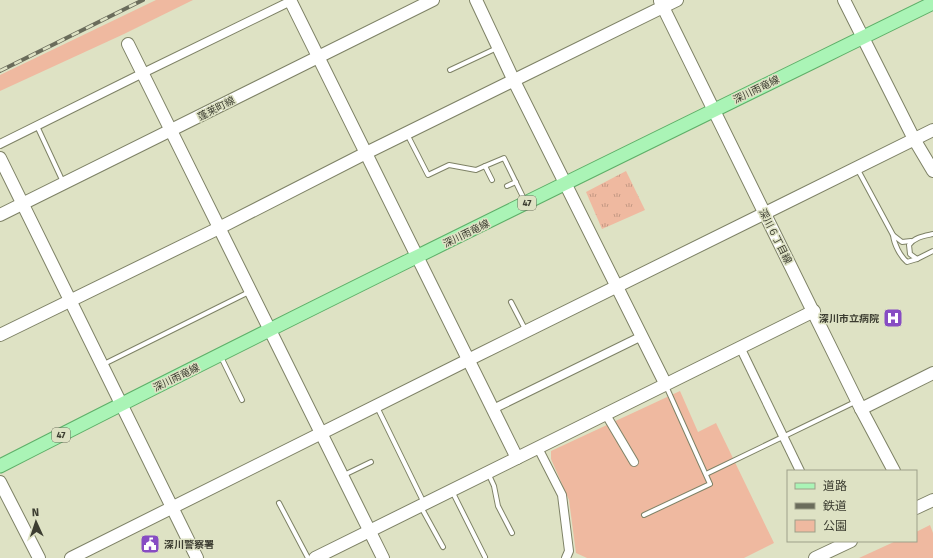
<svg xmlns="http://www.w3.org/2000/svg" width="933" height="558" font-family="'Fira Sans','Noto Sans JP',sans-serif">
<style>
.grass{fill:url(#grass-tufts)}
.park{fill:#efb9a0}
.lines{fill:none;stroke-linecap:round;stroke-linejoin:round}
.lane-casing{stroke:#7e8266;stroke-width:6}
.street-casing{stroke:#7e8266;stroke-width:10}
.secondary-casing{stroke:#7e8266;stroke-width:14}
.primary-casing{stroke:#5eaf68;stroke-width:15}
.lane{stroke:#fff;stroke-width:4}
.street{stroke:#fff;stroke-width:8}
.secondary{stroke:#fff;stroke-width:12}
.primary{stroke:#aaf4b6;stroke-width:13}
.rail-casing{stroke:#6a6c5b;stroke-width:4}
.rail{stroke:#dee2c4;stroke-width:2.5;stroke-dasharray:8;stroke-linecap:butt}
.labels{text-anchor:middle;stroke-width:3;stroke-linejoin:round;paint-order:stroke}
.shield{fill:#dee2c4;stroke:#6d6e5d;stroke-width:1}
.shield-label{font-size:9px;font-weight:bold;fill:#3c3d31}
.street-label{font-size:10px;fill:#3c3d31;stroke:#dee2c4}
.poi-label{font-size:10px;font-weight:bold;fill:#3c3d31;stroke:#dee2c4;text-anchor:end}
</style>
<defs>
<pattern id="grass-tufts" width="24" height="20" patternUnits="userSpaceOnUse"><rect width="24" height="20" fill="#efb9a0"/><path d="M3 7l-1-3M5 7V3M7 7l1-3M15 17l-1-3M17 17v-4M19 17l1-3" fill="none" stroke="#c39883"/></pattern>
</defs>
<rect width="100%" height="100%" fill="#dee2c4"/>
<polygon class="grass" points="626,171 645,210 602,229 586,192"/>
<g class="park">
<polygon points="156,0 193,0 124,34 0,91 0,75"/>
<polygon points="680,391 698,432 716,423 774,543 744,558 587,558 576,553 569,500 551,459 551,451"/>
<polygon points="930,525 933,533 933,558 859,558 896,541 916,541 916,532"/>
</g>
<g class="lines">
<g class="lane-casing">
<g id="lane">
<polyline points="450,70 497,48"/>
<polyline points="37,126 63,182"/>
<polyline points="407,134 428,175 449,165 476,170 485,166"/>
<path d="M858 170 893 235C894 244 900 256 907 262L917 259 933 251"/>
<polyline points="492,180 485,166 504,158 525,201"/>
<polyline points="507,186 516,182"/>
<polyline points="893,235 902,242 911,241"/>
<path d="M917 259 910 254 909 245C915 237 924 236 933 234"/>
<polyline points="511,302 525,329"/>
<polyline points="221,357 242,400"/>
<polyline points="102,365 249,292"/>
<polyline points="377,407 424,503"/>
<polyline points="706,474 855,402"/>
<polyline points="344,475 371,462"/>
<polyline points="489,475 494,486 498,506 512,533"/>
<polyline points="452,491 485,557"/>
<polyline points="279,503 308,558"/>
<polyline points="421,507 443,547"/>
<polyline points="644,515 710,484 666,386"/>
</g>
</g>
<g class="street-casing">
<g id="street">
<polyline points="0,144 143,73 291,1"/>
<polyline points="740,347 800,471"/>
<polyline points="493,409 642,336"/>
<polyline points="605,413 634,462"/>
<polyline points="538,448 562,495 569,551 566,558"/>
</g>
</g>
<g class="secondary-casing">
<g id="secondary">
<polyline points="290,0 517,458"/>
<polyline points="476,0 514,81 665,383"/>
<polyline points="844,0 914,139 933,171"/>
<polyline points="660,1 861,409 894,471"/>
<polyline points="128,44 383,558"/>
<polyline points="0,158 197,558"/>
<polyline points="0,215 433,0"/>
<polyline points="0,335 219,228 366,153 677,0"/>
<polyline points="861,409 933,373"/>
<polyline points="0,482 39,558"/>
<polyline points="916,508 933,500"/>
<polyline points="71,558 468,360 933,130"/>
<polyline points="315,558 814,311"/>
<polyline points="815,558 851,541"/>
</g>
</g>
<g class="primary-casing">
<path id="primary" d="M0 466C309 308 621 156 933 3"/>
</g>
<use href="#lane" class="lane"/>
<use href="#street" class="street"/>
<use href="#secondary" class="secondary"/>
<use href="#primary" class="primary"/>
<g class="rail-casing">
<polyline id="rail" points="0,71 143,0"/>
</g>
<use href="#rail" class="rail"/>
</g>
<defs>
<g id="hospital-square" transform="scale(1)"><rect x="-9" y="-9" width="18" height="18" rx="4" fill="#874cc3" stroke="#dee2c4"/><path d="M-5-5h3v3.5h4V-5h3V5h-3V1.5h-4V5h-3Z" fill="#fff"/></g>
<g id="civic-square" transform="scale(1)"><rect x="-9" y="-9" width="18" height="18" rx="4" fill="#874cc3" stroke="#dee2c4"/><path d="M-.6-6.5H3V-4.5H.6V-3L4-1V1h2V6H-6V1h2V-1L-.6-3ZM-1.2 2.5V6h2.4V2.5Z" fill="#fff"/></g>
</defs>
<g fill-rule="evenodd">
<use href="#hospital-square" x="893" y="318"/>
<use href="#civic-square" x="150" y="544"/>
</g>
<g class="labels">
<g class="shield">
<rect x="518" y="196" width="18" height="14" rx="3"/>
<rect x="52" y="428" width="18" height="14" rx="3"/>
</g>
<g class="shield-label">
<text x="527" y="206">47</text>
<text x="61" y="438">47</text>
</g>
<g class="street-label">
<text transform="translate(756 89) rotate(-26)" y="4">深川雨竜線</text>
<text transform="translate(216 108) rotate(-27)" y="4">蓬莱町線</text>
<text transform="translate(466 233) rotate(-26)" y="4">深川雨竜線</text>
<text transform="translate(776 236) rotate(63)" y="4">深川６丁目線</text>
<text transform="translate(176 377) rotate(-26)" y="4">深川雨竜線</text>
</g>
<g class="poi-label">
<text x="879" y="322">深川市立病院</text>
<text x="164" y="548" text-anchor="start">深川警察署</text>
</g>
</g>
<rect x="787" y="470" width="130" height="72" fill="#dee2c4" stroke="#9da089"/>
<rect x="795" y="483" width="20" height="6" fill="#aaf4b6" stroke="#9da089"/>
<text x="823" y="490" font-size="12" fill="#3c3d31">道路</text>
<rect x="795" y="503" width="20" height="6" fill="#6a6c5b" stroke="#9da089"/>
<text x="823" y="510" font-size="12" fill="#3c3d31">鉄道</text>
<rect x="795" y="520" width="20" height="12" fill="#efb9a0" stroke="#9da089"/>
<text x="823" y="530" font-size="12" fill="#3c3d31">公園</text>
<g transform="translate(36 522) rotate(357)" stroke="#dee2c4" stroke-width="3" paint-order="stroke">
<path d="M0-3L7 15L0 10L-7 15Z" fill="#3c3d31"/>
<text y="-6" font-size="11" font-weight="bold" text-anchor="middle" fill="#3c3d31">N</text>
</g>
</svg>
